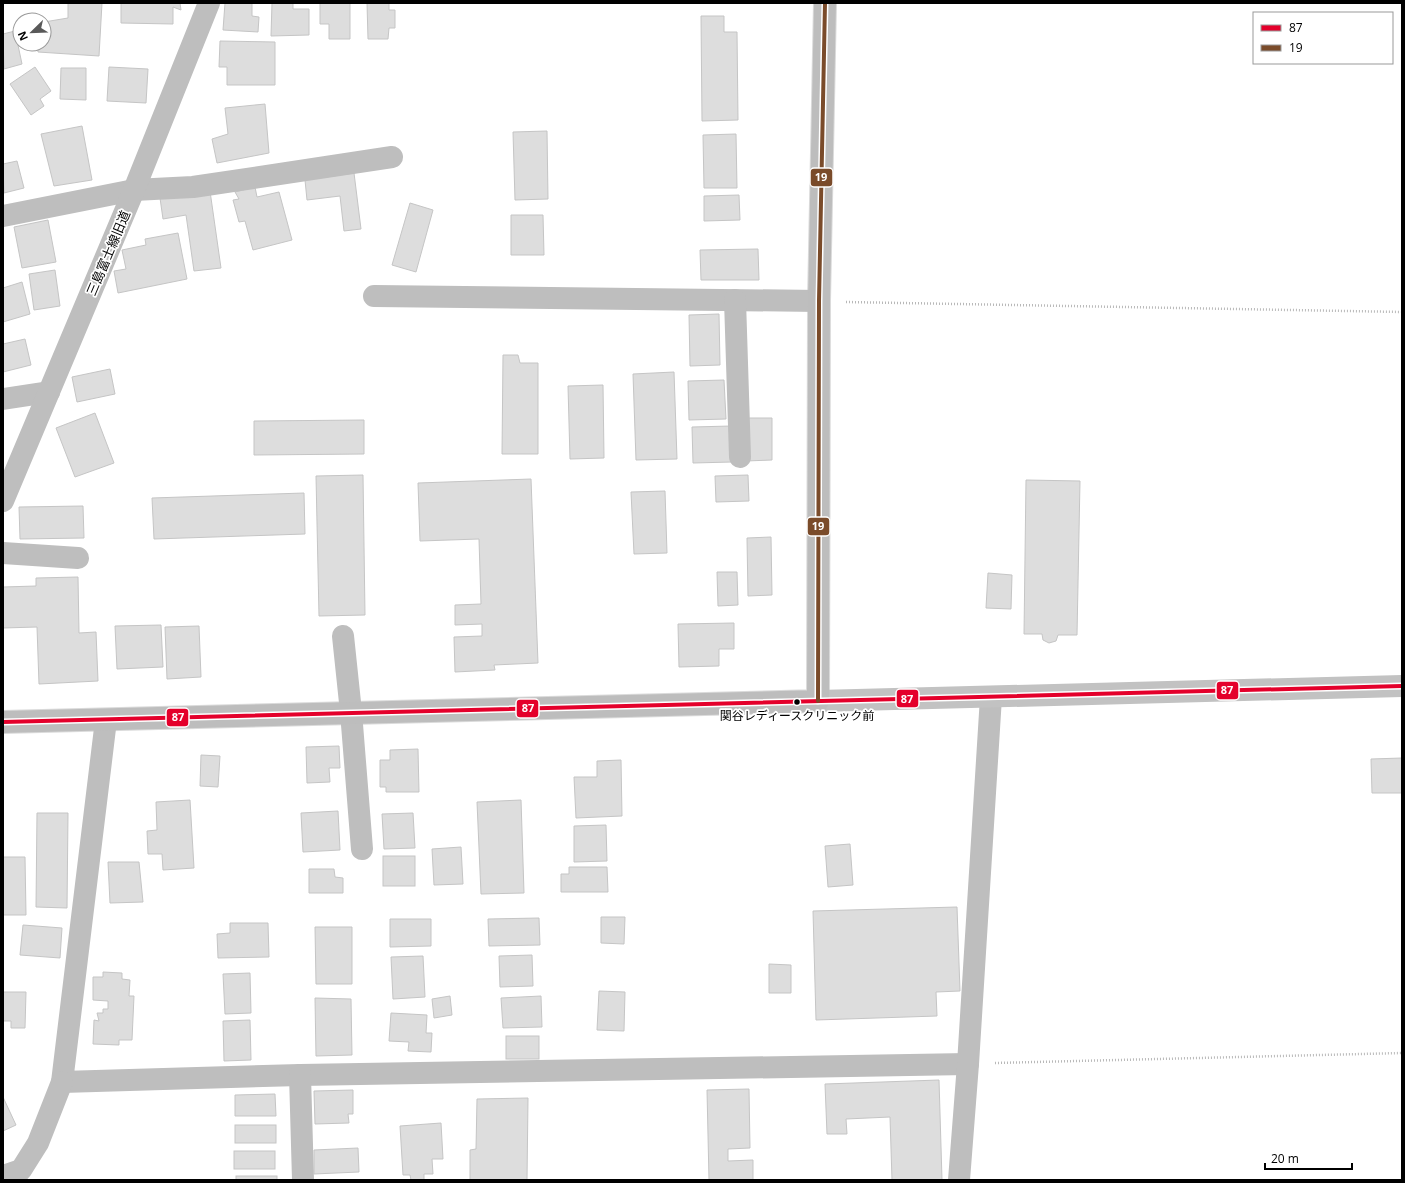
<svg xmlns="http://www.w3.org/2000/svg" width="1405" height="1183" font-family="'Open Sans','Noto Sans JP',sans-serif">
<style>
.building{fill:#ddd;stroke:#c5c5c5}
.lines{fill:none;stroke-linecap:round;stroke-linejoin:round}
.primary-casing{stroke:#dbdbdb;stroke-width:24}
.path{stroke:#b8b8b8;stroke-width:2.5;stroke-dasharray:1 2;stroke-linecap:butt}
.street{stroke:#bebebe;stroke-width:22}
.secondary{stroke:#c2c2c2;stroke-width:22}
.primary{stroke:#bdbdbd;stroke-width:22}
.bus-1-casing{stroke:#fff;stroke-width:7}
.bus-2-casing{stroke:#fff;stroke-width:7}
.bus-1{stroke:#e4002b;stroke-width:4}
.bus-2{stroke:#7a4b2a;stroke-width:4}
.bus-dot{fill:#000;stroke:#fff;stroke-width:1.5}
.labels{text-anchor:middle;stroke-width:3.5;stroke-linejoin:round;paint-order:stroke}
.bus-label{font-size:12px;fill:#000;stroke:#fff}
.street-label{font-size:13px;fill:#000;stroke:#fff}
.line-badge{stroke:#fff;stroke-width:1.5}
.badge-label{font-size:11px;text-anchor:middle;font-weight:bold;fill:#fff}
</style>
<rect width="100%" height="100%" fill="#fff"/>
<g class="building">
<polygon points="68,3 102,3 99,56 38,52 37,44 44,44 44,22 68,18"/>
<polygon points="121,3 180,3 181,10 173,7 173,24 121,23"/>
<polygon points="225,3 252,3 252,16 259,17 258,32 223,30"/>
<polygon points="272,3 293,3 293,9 309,9 309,35 271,36"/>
<polygon points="320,3 350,3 350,39 329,39 329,24 320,24"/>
<polygon points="367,3 389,3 389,10 395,10 395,28 389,28 388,39 368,39"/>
<polygon points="701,16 724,16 724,32 737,32 738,120 702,121"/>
<polygon points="15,31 22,64 4,69 3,34"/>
<polygon points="220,41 275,42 275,85 227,85 227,67 219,67"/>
<polygon points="35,67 51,91 40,99 44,106 31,115 10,84"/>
<polygon points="109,67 148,69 146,103 107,101"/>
<polygon points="61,68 86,68 86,100 60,99"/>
<polygon points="265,104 269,153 217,163 212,139 228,134 225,108"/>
<polygon points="82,126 92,180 54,186 41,134"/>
<polygon points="547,131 548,199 515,200 513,132"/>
<polygon points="736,134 737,188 704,188 703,135"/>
<polygon points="17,161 24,188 4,193 3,164"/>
<polygon points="354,173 361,229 344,231 340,196 307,200 305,180"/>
<polygon points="255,187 257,197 279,192 292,240 253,250 245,221 239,222 233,200 239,199 235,192"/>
<polygon points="210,191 221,268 194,271 186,215 163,219 160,198"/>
<polygon points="739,195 740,220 704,221 704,196"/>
<polygon points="410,203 433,210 416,272 392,265"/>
<polygon points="511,215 543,215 544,255 511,255"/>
<polygon points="48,220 56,262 22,268 14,227"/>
<polygon points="178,233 187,279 118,293 114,271 126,269 122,250 146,245 145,239"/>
<polygon points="758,249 759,280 701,280 700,250"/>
<polygon points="55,270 60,306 34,310 29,274"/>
<polygon points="22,282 30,314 3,322 3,288"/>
<polygon points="719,314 720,365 690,366 689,315"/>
<polygon points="25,339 31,365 3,372 3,344"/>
<polygon points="503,355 518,355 520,363 538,363 538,454 502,454"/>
<polygon points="110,369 115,394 77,402 72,377"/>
<polygon points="674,372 677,459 636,460 633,374"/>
<polygon points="724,380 726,419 689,420 688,381"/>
<polygon points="603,385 604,458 570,459 568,386"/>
<polygon points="95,413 114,463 75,477 56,428"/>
<polygon points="746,418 772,418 772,460 746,461"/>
<polygon points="364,420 364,454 254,455 254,421"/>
<polygon points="731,426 732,462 693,463 692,427"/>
<polygon points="363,475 365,615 319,616 316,476"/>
<polygon points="748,475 749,501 716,502 715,476"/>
<polygon points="531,479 538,663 494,665 495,670 455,672 454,637 482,636 482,624 455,625 455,605 481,604 479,539 420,541 418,483"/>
<polygon points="1026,480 1080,481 1077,635 1058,635 1056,641 1049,643 1043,640 1042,634 1024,634"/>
<polygon points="665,491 667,553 634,554 631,492"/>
<polygon points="304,493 305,534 154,539 152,498"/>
<polygon points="83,506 84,538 20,539 19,507"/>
<polygon points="771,537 772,595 748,596 747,538"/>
<polygon points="717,572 737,572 738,605 718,606"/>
<polygon points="988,573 1012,575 1011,609 986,608"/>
<polygon points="78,577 79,633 96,632 98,681 39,684 37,627 3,628 3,587 36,586 36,578"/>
<polygon points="734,623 734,649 719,649 719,666 679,667 678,624"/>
<polygon points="161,625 163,667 117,669 115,626"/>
<polygon points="199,626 201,677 167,679 165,627"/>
<polygon points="339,746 340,768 329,768 330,782 307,783 306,747"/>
<polygon points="418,749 419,792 386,792 386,787 380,787 380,760 390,760 390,750"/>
<polygon points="201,755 220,756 218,787 200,786"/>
<polygon points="1402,758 1402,793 1372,793 1371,759"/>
<polygon points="621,760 622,816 576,818 574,777 597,777 597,761"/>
<polygon points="190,800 194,868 163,870 162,854 148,854 147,831 157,830 156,802"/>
<polygon points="521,800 524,893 481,894 477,802"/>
<polygon points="338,811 340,850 303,852 301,813"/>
<polygon points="37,813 68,813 67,908 36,907"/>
<polygon points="413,813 415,848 384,849 382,814"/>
<polygon points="606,825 607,861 574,862 574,826"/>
<polygon points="850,844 853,885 828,887 825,846"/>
<polygon points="461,847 463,884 434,885 432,849"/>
<rect x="383" y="856" width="32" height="30"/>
<polygon points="3,857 25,857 26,915 3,915"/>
<polygon points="108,862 139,862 143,902 110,903"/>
<polygon points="569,867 607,867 608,892 561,892 561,874 569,874"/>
<polygon points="309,869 334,869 335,877 343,878 343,893 309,893"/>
<polygon points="957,907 960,991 936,992 937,1016 816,1020 813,911"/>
<polygon points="601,917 625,917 624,944 601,943"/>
<polygon points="539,918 540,945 489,946 488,919"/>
<polygon points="390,919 431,919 431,946 390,947"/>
<polygon points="230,923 268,923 269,957 218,958 217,934 230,933"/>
<polygon points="23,925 62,928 60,958 20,955"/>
<polygon points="315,927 352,927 352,984 316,984"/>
<polygon points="532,955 533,986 500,987 499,956"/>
<polygon points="423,956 425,997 393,999 391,957"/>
<polygon points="769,964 791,965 791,993 769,993"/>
<polygon points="103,972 122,973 122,979 130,980 129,996 134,996 132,1040 119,1040 119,1045 93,1044 94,1020 99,1021 97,1013 103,1013 103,1009 108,1009 108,1001 93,1000 93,977 103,977"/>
<polygon points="250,973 251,1013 225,1014 223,974"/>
<polygon points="599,991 625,992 624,1031 597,1030"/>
<polygon points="3,992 26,992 25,1028 11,1028 11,1021 3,1021"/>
<polygon points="450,996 452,1015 434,1018 432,999"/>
<polygon points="541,996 542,1027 503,1028 501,998"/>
<polygon points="315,998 351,999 352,1055 316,1056"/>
<polygon points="391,1013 427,1015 426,1033 432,1033 431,1052 408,1051 409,1042 389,1041"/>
<polygon points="250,1020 251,1060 224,1061 223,1021"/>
<rect x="506" y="1036" width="33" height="23"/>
<polygon points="939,1080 942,1180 892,1180 890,1117 846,1119 847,1134 827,1134 825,1084"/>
<polygon points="749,1089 750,1148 728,1149 728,1161 753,1160 753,1180 709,1180 707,1090"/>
<polygon points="353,1090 353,1114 348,1114 349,1123 315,1124 314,1091"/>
<polygon points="275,1094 276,1116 235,1116 235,1095"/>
<polygon points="3,1097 16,1125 3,1131"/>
<polygon points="528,1098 527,1180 470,1180 470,1150 476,1149 477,1099"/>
<polygon points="441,1123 443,1159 432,1159 433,1174 424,1174 424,1180 411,1180 410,1175 403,1175 400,1126"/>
<rect x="235" y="1125" width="41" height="18"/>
<polygon points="358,1148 359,1172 314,1174 314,1150"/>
<rect x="234" y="1151" width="41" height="18"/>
<rect x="236" y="1176" width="41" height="4"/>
</g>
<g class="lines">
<g class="primary-casing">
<polyline id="primary" points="3,722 818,701 819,301 825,3"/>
</g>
<g class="path">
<polyline points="846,302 1402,312"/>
<polyline points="995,1063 1402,1053"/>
</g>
<g class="street">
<polyline points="3,216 134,190 193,187 392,157"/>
<polyline points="374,296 819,301"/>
<polyline points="735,300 740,457"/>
<polyline points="3,399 49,392"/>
<polyline points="3,501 134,190 209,3"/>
<polyline points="3,553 78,558"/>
<polyline points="343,636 351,712 362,849"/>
<polyline points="106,720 62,1082 300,1075 968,1064"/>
<polyline points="300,1075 303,1180"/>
<polyline points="3,1176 21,1170 38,1143 62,1082"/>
<polyline points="959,1180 968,1064 991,697"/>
</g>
<polyline class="secondary" points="818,701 1402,686"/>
<use href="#primary" class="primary"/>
<g class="bus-1-casing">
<polyline id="bus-1" points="3,722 1402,686"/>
</g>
<g class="bus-2-casing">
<polyline id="bus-2" points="818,701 819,301 825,3"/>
</g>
<use href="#bus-1" class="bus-1"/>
<use href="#bus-2" class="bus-2"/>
</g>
<circle class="bus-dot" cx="797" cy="702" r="3.5"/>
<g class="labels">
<g class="bus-label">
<text x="797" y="720">関谷レディースクリニック前</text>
</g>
<g class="street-label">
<text transform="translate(108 253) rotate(-67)" y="5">三島富士線旧道</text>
</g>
</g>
<g class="line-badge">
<rect x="810" y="168" width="23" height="19" rx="4" fill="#7a4b2a"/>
<rect x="807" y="517" width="23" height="19" rx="4" fill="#7a4b2a"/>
<rect x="1216" y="681" width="23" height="19" rx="4" fill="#e4002b"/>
<rect x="896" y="689" width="23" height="19" rx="4" fill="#e4002b"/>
<rect x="516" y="699" width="23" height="19" rx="4" fill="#e4002b"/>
<rect x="166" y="708" width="23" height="19" rx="4" fill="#e4002b"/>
</g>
<g class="badge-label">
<text x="821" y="181">19</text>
<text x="818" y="530">19</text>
<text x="1227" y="694">87</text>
<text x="907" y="703">87</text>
<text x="528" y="712">87</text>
<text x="178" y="721">87</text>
</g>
<rect width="1405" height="1183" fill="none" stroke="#000000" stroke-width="8"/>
<rect x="1253" y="12" width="140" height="52" fill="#ffffff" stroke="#999999"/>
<rect x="1261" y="25" width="20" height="6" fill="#e4002b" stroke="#999999"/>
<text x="1289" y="32" font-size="12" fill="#000000">87</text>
<rect x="1261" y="45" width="20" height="6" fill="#7a4b2a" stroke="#999999"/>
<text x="1289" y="52" font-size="12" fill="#000000">19</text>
<g transform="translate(32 32) rotate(247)"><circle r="19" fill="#ffffff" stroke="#999999"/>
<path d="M0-3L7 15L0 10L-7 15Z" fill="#595959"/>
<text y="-6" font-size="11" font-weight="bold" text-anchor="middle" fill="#000000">N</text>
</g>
<path d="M1265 1163v6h87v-6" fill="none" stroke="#000000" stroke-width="2"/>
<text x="1271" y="1163" font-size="12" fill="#000000" stroke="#ffffff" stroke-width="3" paint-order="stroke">20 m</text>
</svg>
